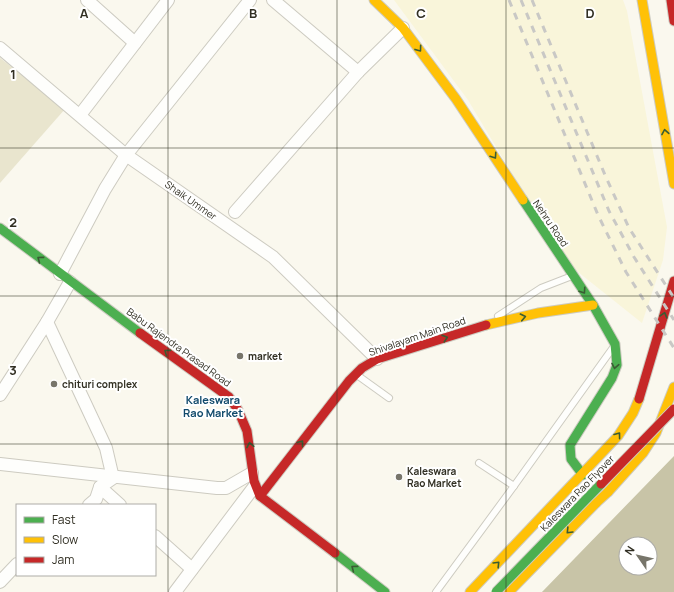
<svg xmlns="http://www.w3.org/2000/svg" width="674" height="592" font-family="Manrope,sans-serif">
<style>
.built{fill:#f9f5da}
.green{fill:#e9e5ce}
.water{fill:#c8c4a7;fill-rule:evenodd}
.lines{fill:none;stroke-linecap:round;stroke-linejoin:round}
.lane-casing{stroke:#cdcbc1;stroke-width:8}
.street-casing{stroke:#cdcbc1;stroke-width:14}
.fast-casing{stroke:#cdcbc1;stroke-width:11}
.slow-casing{stroke:#cdcbc1;stroke-width:11}
.jam-casing{stroke:#cdcbc1;stroke-width:11}
.lane{stroke:#fefefc;stroke-width:6}
.street{stroke:#fefefc;stroke-width:12}
.fast{stroke:#4caf50;stroke-width:9}
.slow{stroke:#ffc107;stroke-width:9}
.jam{stroke:#c62828;stroke-width:9}
.rail{stroke:#c9c8c5;stroke-width:3;stroke-dasharray:7 7;stroke-linecap:butt}
.fast-bridge-casing{stroke:#cdcbc1;stroke-width:11;stroke-linecap:butt}
.jam-bridge-casing{stroke:#cdcbc1;stroke-width:11;stroke-linecap:butt}
.fast-bridge{stroke:#4caf50;stroke-width:9}
.jam-bridge{stroke:#c62828;stroke-width:9}
.oneway{stroke:#3a5c33}
.grid{fill:none;stroke:#312f23;stroke-width:1;stroke-opacity:0.55}
.poi-dot{fill:#77756a;stroke:#fff;stroke-width:1.5}
.labels{text-anchor:middle;stroke-width:4;stroke-linejoin:round;paint-order:stroke}
.street-label{font-size:10px;fill:#312f23;stroke:#fff}
.poi-label{font-size:10px;font-weight:bold;fill:#312f23;stroke:#fff;text-anchor:start}
.neighbourhood-label{font-size:11px;font-weight:bold;fill:#114a6c;stroke:#fff}
.grid-label{font-size:13px;text-anchor:middle;font-weight:bold;fill:#312f23;stroke:#fff;stroke-width:4;stroke-linejoin:round;paint-order:stroke}
</style>
<rect width="100%" height="100%" fill="#faf8ee"/>
<polygon class="built" points="394,0 623,0 627,11 667,227 663,260 642,323 573,268 551,239 468,100"/>
<polygon class="green" points="0,58 65,109 0,183"/>
<path class="water" d="M674 455V592H542L674 456ZM626 544H650V568H626Z"/>
<g class="lines">
<g class="lane-casing">
<g id="lane">
<polyline points="498,316 541,288 572,276"/>
<polyline points="357,375 389,398"/>
<polyline points="479,463 514,486"/>
<polyline points="436,592 514,486 612,349"/>
</g>
</g>
<g class="street-casing">
<g id="street">
<polyline points="87,0 135,43"/>
<polyline points="273,0 358,72"/>
<polyline points="0,48 126,155 273,257 377,359"/>
<polyline points="80,115 168,0"/>
<polyline points="235,212 358,72 403,28"/>
<polyline points="60,274 105,189 126,155 250,0"/>
<polyline points="47,322 106,448 113,478 100,487 96,499 89,505"/>
<polyline points="0,395 47,322 70,282"/>
<polyline points="0,464 217,488 226,488 252,473"/>
<polyline points="100,487 120,505"/>
<polyline points="155,536 192,569"/>
<polyline points="0,582 17,564"/>
<polyline points="175,592 254,487"/>
</g>
</g>
<g class="fast-casing">
<g id="fast">
<polyline points="523,200 593,305 615,344 617,365 612,378 570,445 571,459 583,475"/>
<polyline points="0,228 140,333"/>
<polyline points="335,553 385,592"/>
</g>
</g>
<g class="slow-casing">
<g id="slow">
<polyline points="374,0 403,28 456,99 523,200"/>
<polyline points="642,0 674,184"/>
<polyline points="486,325 538,313 593,305"/>
<polyline points="608,492 643,453 656,433 674,387"/>
<polyline points="596,503 608,492"/>
<polyline points="470,592 618,436 633,413 639,399"/>
<polyline points="509,592 596,503"/>
</g>
</g>
<g class="jam-casing">
<g id="jam">
<polyline points="671,0 674,21"/>
<polyline points="140,333 229,397 238,410 247,431 254,481 260,496 335,553"/>
<polyline points="639,399 674,281"/>
<polyline points="260,496 349,381 362,368 377,359 486,325"/>
</g>
</g>
<use href="#lane" class="lane"/>
<use href="#street" class="street"/>
<use href="#fast" class="fast"/>
<use href="#slow" class="slow"/>
<use href="#jam" class="jam"/>
<g class="rail">
<polyline points="509,0 598,215 626,272 674,348"/>
<polyline points="521,0 609,211 634,257 674,320"/>
<polyline points="532,0 605,175 629,228 674,298"/>
</g>
<g class="fast-bridge-casing">
<polyline id="fast-bridge" points="496,592 601,484"/>
</g>
<g class="jam-bridge-casing">
<polyline id="jam-bridge" points="601,484 674,409"/>
</g>
<use href="#fast-bridge" class="fast-bridge"/>
<use href="#jam-bridge" class="jam-bridge"/>
</g>
<defs><path id="oneway-chevron" d="M-2-3.5L2.5 0L-2 3.5" fill="none" stroke-width="1.6" stroke-linecap="round" stroke-linejoin="round"/></defs>
<g class="oneway">
<use href="#oneway-chevron" transform="translate(419 49) rotate(54)"/>
<use href="#oneway-chevron" transform="translate(665 132) rotate(-100)"/>
<use href="#oneway-chevron" transform="translate(494 156) rotate(56)"/>
<use href="#oneway-chevron" transform="translate(40 259) rotate(-143)"/>
<use href="#oneway-chevron" transform="translate(583 291) rotate(56)"/>
<use href="#oneway-chevron" transform="translate(664 315) rotate(-74)"/>
<use href="#oneway-chevron" transform="translate(523 317) rotate(-12)"/>
<use href="#oneway-chevron" transform="translate(445 338) rotate(-18)"/>
<use href="#oneway-chevron" transform="translate(167 352) rotate(-144)"/>
<use href="#oneway-chevron" transform="translate(615 366) rotate(101)"/>
<use href="#oneway-chevron" transform="translate(618 435) rotate(-53)"/>
<use href="#oneway-chevron" transform="translate(301 443) rotate(-52)"/>
<use href="#oneway-chevron" transform="translate(250 445) rotate(-101)"/>
<use href="#oneway-chevron" transform="translate(569 531) rotate(134)"/>
<use href="#oneway-chevron" transform="translate(497 564) rotate(-46)"/>
<use href="#oneway-chevron" transform="translate(354 568) rotate(-143)"/>
</g>
<path class="grid" d="M168 0V592M337 0V592M506 0V592M0 148H674M0 296H674M0 444H674"/>
<g class="poi-dot">
<circle cx="240" cy="356" r="4"/>
<circle cx="54" cy="384" r="4"/>
<circle cx="399" cy="477" r="4"/>
</g>
<g class="labels">
<g class="street-label">
<text transform="translate(191 200) rotate(35)" y="4">Shaik Ummer</text>
<text transform="translate(551 223) rotate(56)" y="4">Nehru Road</text>
<text transform="translate(417 336) rotate(-19)" y="4">Shivalayam Main Road</text>
<text transform="translate(179 347) rotate(36)" y="4">Babu Rajendra Prasad Road</text>
<text transform="translate(577 493) rotate(-46)" y="4">Kaleswara Rao Flyover</text>
</g>
<g class="poi-label">
<text x="248" y="360">market</text>
<text x="62" y="388">chituri complex</text>
<text x="407" y="475">Kaleswara<tspan x="407" dy="12">Rao Market</tspan></text>
</g>
<g class="neighbourhood-label">
<text x="213" y="404">Kaleswara<tspan x="213" dy="13">Rao Market</tspan></text>
</g>
</g>
<g class="grid-label">
<text x="84" y="18">A</text>
<text x="253" y="18">B</text>
<text x="421" y="18">C</text>
<text x="590" y="18">D</text>
<text x="13" y="79">1</text>
<text x="13" y="227">2</text>
<text x="13" y="375">3</text>
</g>
<rect x="16" y="504" width="140" height="72" fill="#ffffff" stroke="#adaca7"/>
<rect x="24" y="517" width="20" height="6" fill="#4caf50" stroke="#adaca7"/>
<text x="52" y="524" font-size="12" fill="#312f23">Fast</text>
<rect x="24" y="537" width="20" height="6" fill="#ffc107" stroke="#adaca7"/>
<text x="52" y="544" font-size="12" fill="#312f23">Slow</text>
<rect x="24" y="557" width="20" height="6" fill="#c62828" stroke="#adaca7"/>
<text x="52" y="564" font-size="12" fill="#312f23">Jam</text>
<g transform="translate(638 556) rotate(304)"><circle r="19" fill="#ffffff" stroke="#adaca7"/>
<path d="M0-3L7 15L0 10L-7 15Z" fill="#77756a"/>
<text y="-6" font-size="11" font-weight="bold" text-anchor="middle" fill="#312f23">N</text>
</g>
</svg>
